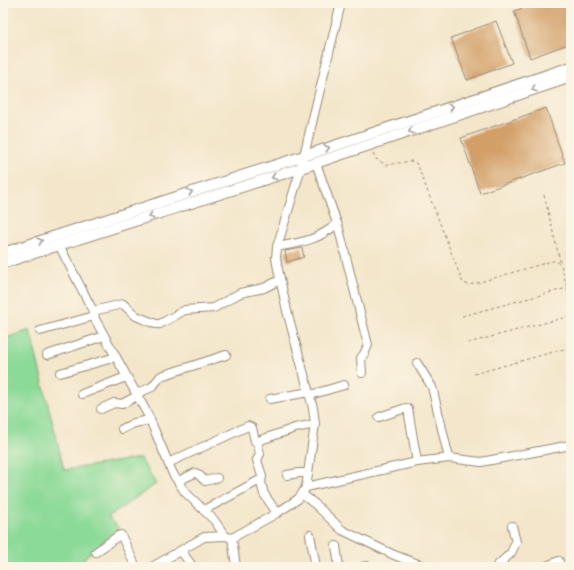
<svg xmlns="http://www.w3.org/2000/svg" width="574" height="570" font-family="Delius,sans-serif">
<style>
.green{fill:#8cda98;stroke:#64825b}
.building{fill:#d29f67}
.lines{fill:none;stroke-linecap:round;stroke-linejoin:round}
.minor-casing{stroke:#978874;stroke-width:10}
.major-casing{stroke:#978874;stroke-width:12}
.path{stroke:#978874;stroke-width:1;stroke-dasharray:3 3;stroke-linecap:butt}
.minor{stroke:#fff;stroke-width:8}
.major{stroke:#fff;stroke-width:10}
.oneway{stroke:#a79f9a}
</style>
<rect width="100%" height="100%" fill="#fcf5e5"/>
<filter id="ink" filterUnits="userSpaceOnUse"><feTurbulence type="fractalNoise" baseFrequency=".025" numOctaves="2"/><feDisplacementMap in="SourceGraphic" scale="8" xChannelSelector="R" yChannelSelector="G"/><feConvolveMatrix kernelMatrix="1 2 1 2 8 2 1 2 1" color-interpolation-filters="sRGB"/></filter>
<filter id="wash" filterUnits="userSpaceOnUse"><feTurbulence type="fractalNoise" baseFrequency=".012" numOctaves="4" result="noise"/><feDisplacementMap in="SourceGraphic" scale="16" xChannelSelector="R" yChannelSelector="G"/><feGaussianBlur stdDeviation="0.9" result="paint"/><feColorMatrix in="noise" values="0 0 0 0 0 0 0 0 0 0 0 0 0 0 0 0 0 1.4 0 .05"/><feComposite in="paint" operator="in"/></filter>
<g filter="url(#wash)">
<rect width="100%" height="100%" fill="#f3e6ca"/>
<polygon class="green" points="30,330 64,470 140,458 156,484 108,517 119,528 84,558 86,566 3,567 3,339"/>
<g id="blocks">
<g class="building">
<polygon points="537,3 571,3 571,43 530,58 514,11"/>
<polygon points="496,21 512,63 467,80 451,38"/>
<polygon points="546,108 565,163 480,193 461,138"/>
<polygon points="302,248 304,257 287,262 285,251"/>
</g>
</g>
</g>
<g filter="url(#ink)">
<use href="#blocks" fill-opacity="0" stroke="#978874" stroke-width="1"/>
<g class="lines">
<g class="minor-casing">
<g id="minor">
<polyline points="316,163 339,229 368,345 364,354 361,358 362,373"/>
<polyline points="59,245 94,313 95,319 148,415 173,474 185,492 214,520 225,536 232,538"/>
<path d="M277 247C302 242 316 241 337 224"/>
<polyline points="93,311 123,304 136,316 156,324 160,324 185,310 214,308 240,293 264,288 280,280"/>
<polyline points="40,331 94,316"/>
<polyline points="47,355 104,336"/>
<polyline points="417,363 432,387 449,458"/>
<polyline points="60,373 116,357"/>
<polyline points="82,394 126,377"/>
<polyline points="136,394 152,387 161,376 226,355"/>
<polyline points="310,395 344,385"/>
<polyline points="270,399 309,392"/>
<polyline points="101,409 114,403 122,404 137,396"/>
<polyline points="379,417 406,408 408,409 417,462"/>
<polyline points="122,429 134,423 150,420"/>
<polyline points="257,441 260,454 257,460 262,476 261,483"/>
<polyline points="168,463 248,426 252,428 255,441 258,441 295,428 315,424"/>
<polyline points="287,475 299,473 308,473"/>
<polyline points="178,481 195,473 198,474 205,481 217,478"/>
<polyline points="306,487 417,462 449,458 481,462 571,445"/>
<polyline points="302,494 316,505 342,530 394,555 426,567"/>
<polyline points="204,510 258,481 261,483 264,494 277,513"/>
<polyline points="310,535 316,567"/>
<polyline points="336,546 339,567"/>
<polyline points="181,551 193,567"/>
<polyline points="96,552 118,536 121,535 136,567"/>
<polyline points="152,567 204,537 225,536"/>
<polyline points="236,567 232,538 277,513 298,499 302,494 306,487 315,424 313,408 287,311 278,269 276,258 277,247 301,168 341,3"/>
<polyline points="362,567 367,566"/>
<polyline points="496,567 511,553 516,542 512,526"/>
<polyline points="544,567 559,561"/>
</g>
</g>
<g class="major-casing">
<g id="major">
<polyline points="3,253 304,156 571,67"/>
<polyline points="3,263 301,168 571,77"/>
</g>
</g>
<g class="path">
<polyline points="373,153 376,159 386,165 411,161 417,164 463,283 470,285 552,261 556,261 561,265 571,303"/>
<polyline points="544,195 561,265"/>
<polyline points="462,316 571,287"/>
<polyline points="468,343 571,316"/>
<polyline points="474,374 571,347"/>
</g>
<use href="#minor" class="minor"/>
<use href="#major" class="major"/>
</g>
<defs><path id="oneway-chevron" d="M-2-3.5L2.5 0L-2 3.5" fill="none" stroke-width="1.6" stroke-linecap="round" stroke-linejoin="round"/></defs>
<g class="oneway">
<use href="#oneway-chevron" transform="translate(534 89) rotate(161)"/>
<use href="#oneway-chevron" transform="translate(451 107) rotate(-18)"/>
<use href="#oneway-chevron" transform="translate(411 131) rotate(161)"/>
<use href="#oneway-chevron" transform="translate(327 148) rotate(-18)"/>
<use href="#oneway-chevron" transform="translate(274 177) rotate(162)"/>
<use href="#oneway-chevron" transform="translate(190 192) rotate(-18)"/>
<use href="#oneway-chevron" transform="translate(151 216) rotate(162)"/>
<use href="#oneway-chevron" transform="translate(40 241) rotate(-18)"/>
</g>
</g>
<rect width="574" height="570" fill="none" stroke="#fcf5e5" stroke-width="16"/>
</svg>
